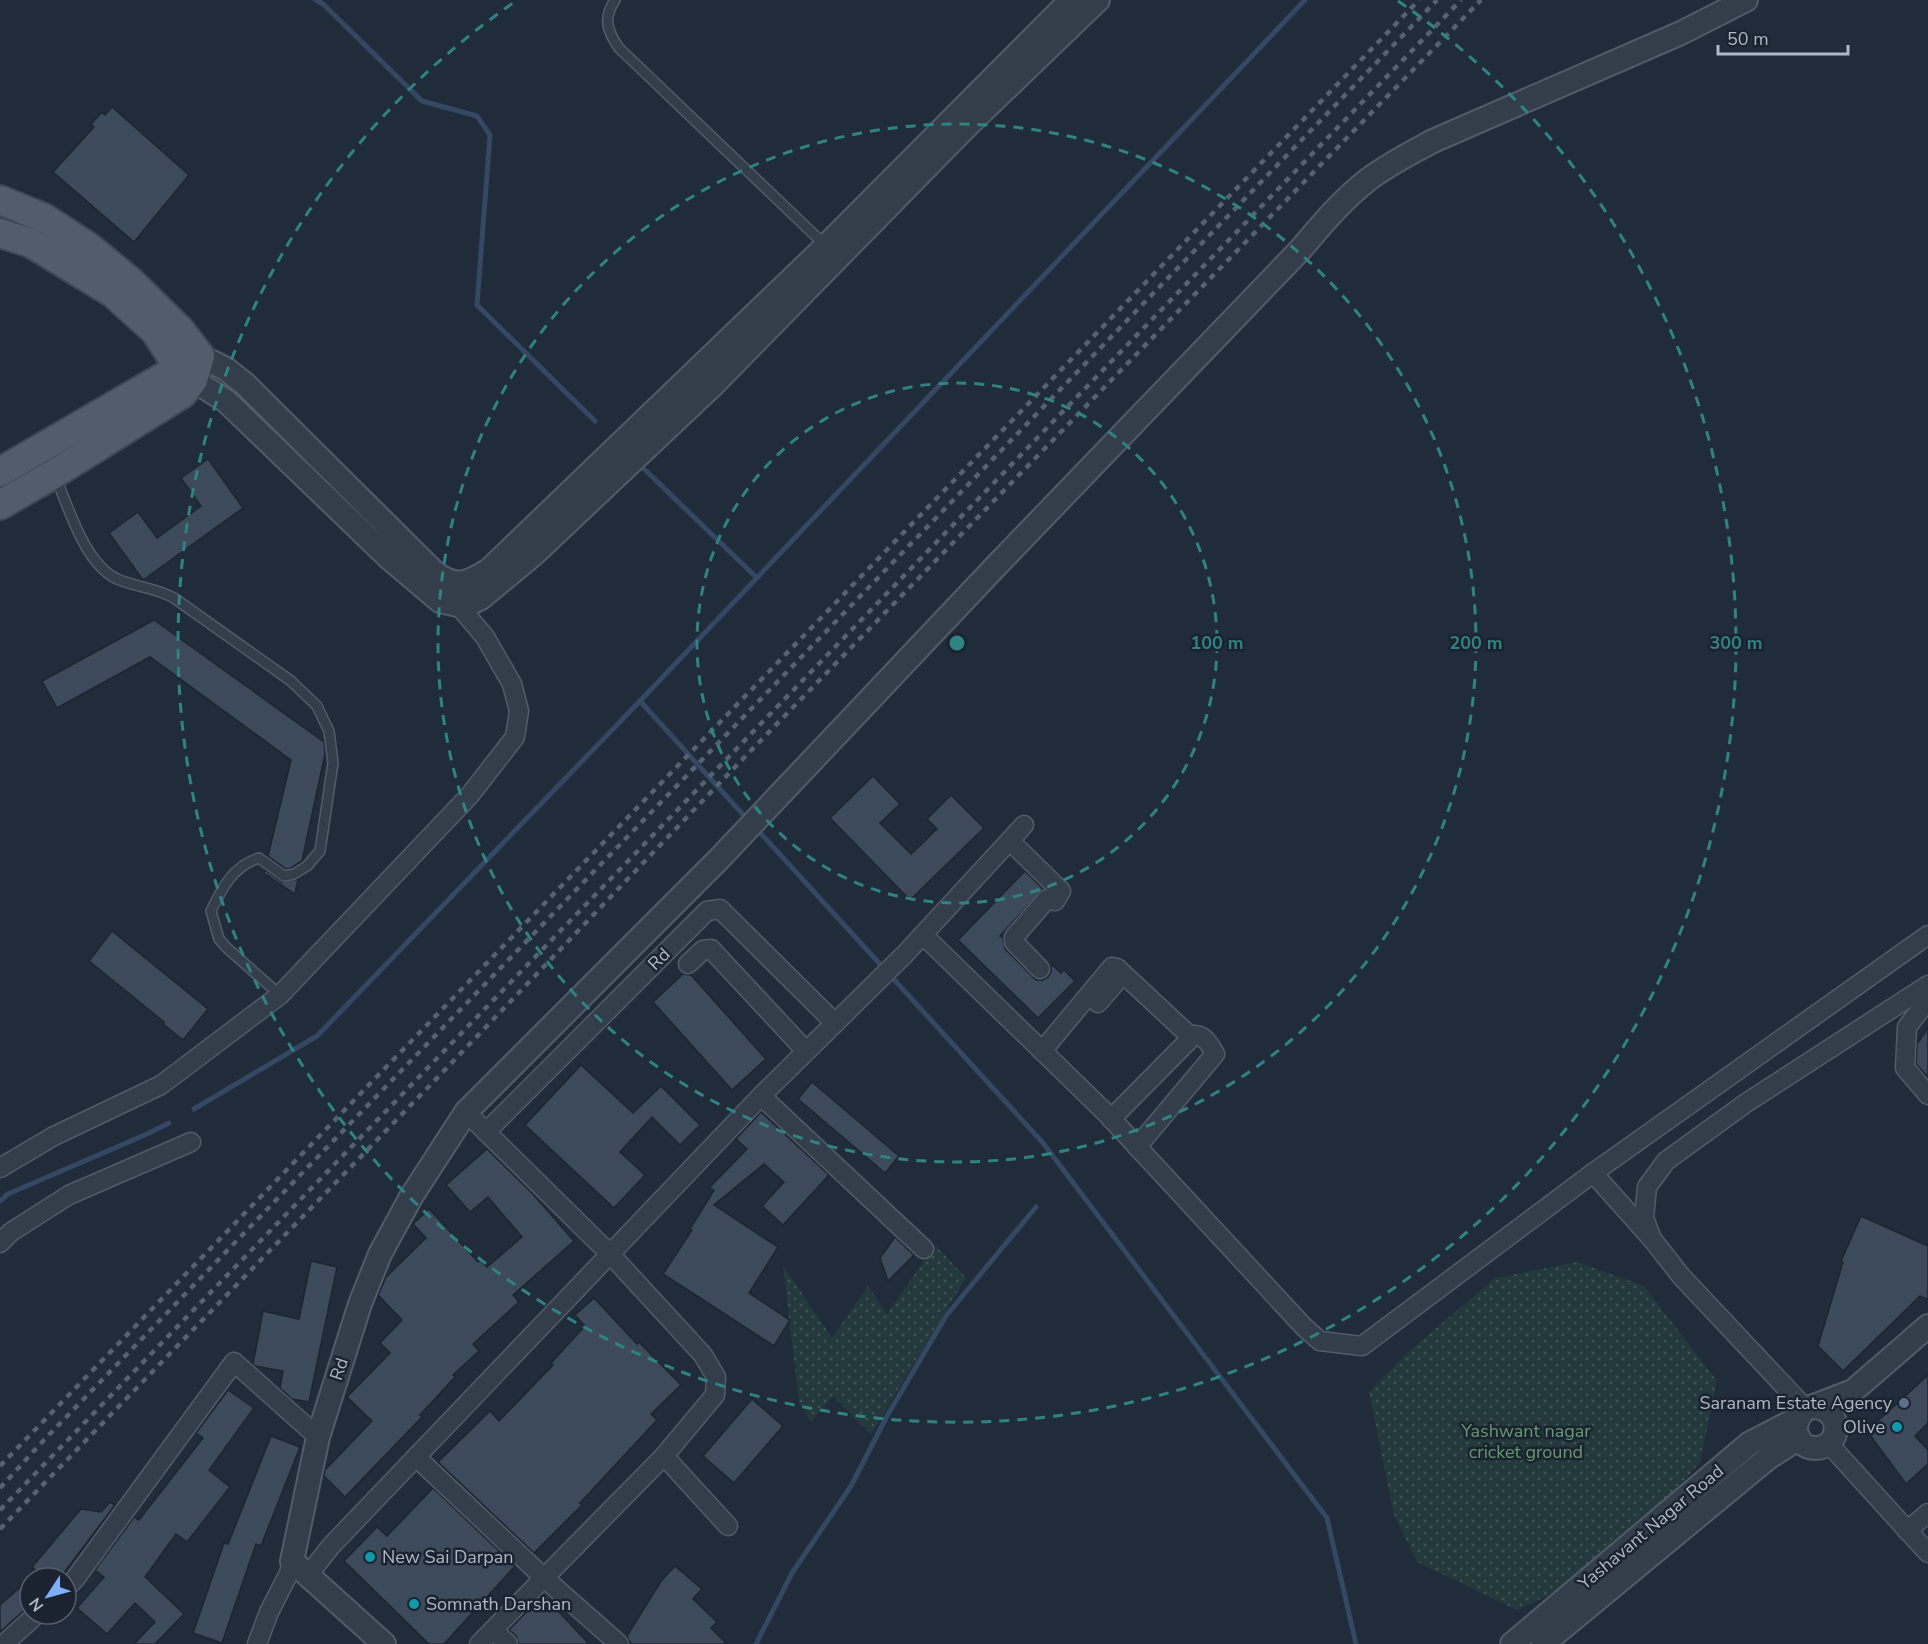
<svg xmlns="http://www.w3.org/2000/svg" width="1928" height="1644" font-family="'Nunito Sans',sans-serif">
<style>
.grass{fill:url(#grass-dots)}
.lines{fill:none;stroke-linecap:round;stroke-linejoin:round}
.stream{stroke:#344763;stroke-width:5}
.building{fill:#3c4a5b;stroke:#1c2531;stroke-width:1.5}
.service-casing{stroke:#525b68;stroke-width:12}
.minor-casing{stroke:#525b68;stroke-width:21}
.tertiary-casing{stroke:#525b68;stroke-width:26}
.primary-casing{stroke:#3e4754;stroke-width:32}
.service{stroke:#343e4b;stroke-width:9}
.minor{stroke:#343e4b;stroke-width:18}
.tertiary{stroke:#343e4b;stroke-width:22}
.primary{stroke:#525c6b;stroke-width:28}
.rail{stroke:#566172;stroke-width:4.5;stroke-dasharray:6 6;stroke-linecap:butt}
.ring{fill:none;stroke:#2f8380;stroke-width:3;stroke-dasharray:10 8}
.service-dot{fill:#5c6f8a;stroke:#1a232f;stroke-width:2}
.culture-dot{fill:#0f9aa8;stroke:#1a232f;stroke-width:2}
.labels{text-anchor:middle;stroke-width:5;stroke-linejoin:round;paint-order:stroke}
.street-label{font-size:18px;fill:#afb8c7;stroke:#1a232f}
.poi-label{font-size:18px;fill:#afb8c7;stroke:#1a232f;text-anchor:end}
.park-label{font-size:18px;fill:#659971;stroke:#1a232f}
.centre{fill:#2f8380;stroke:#1a232f;stroke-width:3}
.ring-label{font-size:18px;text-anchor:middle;font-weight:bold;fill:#2f8380;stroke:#1a232f;stroke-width:5;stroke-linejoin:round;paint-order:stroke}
</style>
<defs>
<pattern id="grass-dots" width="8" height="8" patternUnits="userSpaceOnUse" patternTransform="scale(1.5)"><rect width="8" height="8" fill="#23393c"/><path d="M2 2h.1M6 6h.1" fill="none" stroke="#405457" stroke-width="1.8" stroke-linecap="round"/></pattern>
</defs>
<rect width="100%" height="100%" fill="#212c3b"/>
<g class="grass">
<polygon points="936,1246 966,1278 871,1434 833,1396 811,1422 799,1403 783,1265 832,1338 868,1286 887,1314 928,1255"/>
<polygon points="1577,1262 1644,1286 1717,1381 1700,1462 1610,1566 1517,1610 1417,1562 1394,1515 1369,1392 1406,1354 1495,1278"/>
</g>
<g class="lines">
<g class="stream">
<polyline points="316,0 323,4 422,101 477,116 490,135 477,305 595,421"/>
<polyline points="642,467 757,578"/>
<polyline points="748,820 640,701 1305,0"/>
<polyline points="755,827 1043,1143 1327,1518 1356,1644"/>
<polyline points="194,1109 317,1036 640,701"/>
<polyline points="0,1201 8,1194 147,1134 169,1123"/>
<polyline points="756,1644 792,1573 851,1486 887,1416 946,1316 1036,1207"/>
</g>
</g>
<g class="building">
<polygon points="112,107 189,175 134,242 53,172 94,127 91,124 102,112 105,115"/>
<polygon points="208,459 243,508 143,580 109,533 138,512 157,538 201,506 181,478"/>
<polygon points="154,620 324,742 325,754 302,861 291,868 286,869 268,856 291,760 150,657 57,708 42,681"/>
<polygon points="873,776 900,804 880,823 911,854 937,829 927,819 951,795 984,828 910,900 830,818"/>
<polygon points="265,870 282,882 298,879 295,894 264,873"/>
<polygon points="1025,871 1043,889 1000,936 1003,938 1005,949 1036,980 1043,980 1048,977 1051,972 1051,964 1061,973 1064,970 1075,981 1038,1018 958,940"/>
<polygon points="112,931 208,1009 183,1040 163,1024 164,1022 89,961"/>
<polygon points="683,974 691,975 766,1059 732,1090 653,1002"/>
<polygon points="1928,1028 1928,1077 1916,1064 1917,1044"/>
<polygon points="581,1065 633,1113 661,1086 700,1125 680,1145 652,1117 620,1152 645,1175 614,1208 525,1125"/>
<polygon points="812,1082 899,1156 885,1173 798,1099"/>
<polygon points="761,1112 829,1175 783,1225 762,1206 784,1182 764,1164 714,1205 778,1247 749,1293 790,1320 774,1346 663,1274 692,1230 690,1229 714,1190 709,1188 747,1149 736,1139"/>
<polygon points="487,1149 532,1193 574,1241 513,1295 519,1302 473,1344 479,1351 453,1375 455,1377 420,1415 422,1417 345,1497 324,1476 325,1470 372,1421 347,1397 390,1353 380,1343 402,1320 378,1295 386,1277 426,1238 413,1224 429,1209 478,1262 480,1260 487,1267 522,1237 488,1197 470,1212 446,1185"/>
<polygon points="1861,1216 1928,1246 1928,1299 1920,1296 1843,1371 1818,1346 1843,1262 1841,1261"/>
<polygon points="895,1237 914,1255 888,1281 880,1258"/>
<polygon points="311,1261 337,1267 309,1402 292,1399 280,1388 283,1371 255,1366 253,1364 263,1311 299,1319"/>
<polygon points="594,1298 637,1344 639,1342 681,1385 651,1414 657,1420 580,1503 582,1505 534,1553 438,1462 490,1411 499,1421 553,1365 551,1363 585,1326 575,1315"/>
<polygon points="1928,1375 1928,1423 1915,1436 1928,1450 1928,1464 1906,1484 1867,1431"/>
<polygon points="228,1390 254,1408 209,1470 230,1487 187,1542 176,1534 145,1577 184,1614 155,1644 134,1644 155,1622 135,1603 107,1634 77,1608 104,1577 95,1570 134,1517 139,1520 203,1438 196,1433"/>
<polygon points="752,1399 783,1426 734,1483 703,1456"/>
<polygon points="271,1436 300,1447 261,1546 256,1544 222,1643 193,1633 224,1543 228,1544"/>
<polygon points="433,1488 515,1566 444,1644 429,1644 344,1561 377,1527 387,1536"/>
<polygon points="110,1502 115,1505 60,1578 45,1578 32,1567 81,1509 101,1512"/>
<polygon points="675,1566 702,1589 693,1599 717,1622 711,1628 727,1644 632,1644 630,1642 627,1636 661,1581"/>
<polygon points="30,1579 30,1605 0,1632 0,1605"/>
<polygon points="545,1593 561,1609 558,1611 589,1644 519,1644 516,1636 509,1630"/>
</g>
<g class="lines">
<g class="service-casing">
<g id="service">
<path d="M615 0C603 18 607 31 619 48L826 246"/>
<path d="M56 478C69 509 85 564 117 579 136 587 156 588 174 598L291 681 317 706 329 731 333 763 320 851 307 866 294 874 284 876 259 858C233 866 222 888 211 911L219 939 227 948 280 995"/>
</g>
</g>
<g class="minor-casing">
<g id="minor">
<polyline points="1010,841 1061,891 1055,901 1047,899 1014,937 1014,942 1040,969"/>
<polyline points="923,935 1107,1114 1304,1327 1320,1341 1362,1346 1593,1173 1652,1239"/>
<polyline points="688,964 703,950 711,949 806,1051"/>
<polyline points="1928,1000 1907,1027 1905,1068 1928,1095"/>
<polyline points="1098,1003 1123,974"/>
<polyline points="1042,1051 1112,967 1117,968 1191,1037"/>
<polyline points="761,1096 924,1249"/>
<polyline points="466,1112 611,1255 703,1355 716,1377 715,1395 664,1456 728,1526"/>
<path d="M1111 1119 1194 1035C1204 1034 1211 1046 1215 1054L1137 1147"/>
<polyline points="486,1132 707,911 720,909 835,1023"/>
<polyline points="0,1168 54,1136 161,1085 280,995 470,795 515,737 519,711 512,684 485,637 458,605 456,594"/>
<polyline points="1593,1173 1928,935"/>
<polyline points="0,1243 11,1232 69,1195 191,1142"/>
<polyline points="1806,1409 1681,1276 1652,1239 1644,1218 1647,1187 1666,1161 1746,1103 1928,985"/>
<polyline points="1828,1443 1928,1553"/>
<polyline points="416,1457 543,1577 619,1644"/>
<polyline points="1907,1531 1928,1513"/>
<polyline points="309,1574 331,1546 761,1096 905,954 1024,825"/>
<polyline points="66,1588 75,1579 234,1362 318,1437"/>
<polyline points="493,1630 508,1644"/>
<polyline points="4,1644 37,1614"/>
<polyline points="257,1644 269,1612 289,1573 292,1561"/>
<polyline points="479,1644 664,1456"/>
</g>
</g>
<g class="tertiary-casing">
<g id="tertiary">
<path d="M1071 0 826 246 489 570C467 583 458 589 435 573L245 384 226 369 200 356 179 368 193 380 226 401 388 557 440 601 458 605 471 603 481 598 534 554 714 384 965 128 1098 0"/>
<path d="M1813 1407C1844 1408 1842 1448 1815 1448 1792 1447 1791 1421 1806 1409L1853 1391 1928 1326"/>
<path d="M384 1644 292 1561 318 1437 360 1304 380 1254 411 1197 466 1112 719 859 997 565 1301 249C1322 224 1343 199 1369 179 1389 164 1411 153 1433 141L1681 33 1746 0"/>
<polyline points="1512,1644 1750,1443 1797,1419"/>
<polyline points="1543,1644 1768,1458 1799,1438"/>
</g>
</g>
<g class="primary-casing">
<g id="primary">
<polyline points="0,200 44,218 90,248 130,281 180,330 200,356 193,380 182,394 54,474 0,505"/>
<polyline points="0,233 31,243 113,293 155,331 179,368 0,472"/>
</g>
</g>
<use href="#service" class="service"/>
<use href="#minor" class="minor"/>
<use href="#tertiary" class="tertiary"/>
<use href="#primary" class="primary"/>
<g class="rail">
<polyline points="0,1466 1419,0"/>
<polyline points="0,1488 43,1441 1437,0"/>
<polyline points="0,1510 1461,0"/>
<polyline points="0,1529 439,1076 735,767 1481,0"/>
</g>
</g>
<g class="ring">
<circle cx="957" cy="643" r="260"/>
<circle cx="957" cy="643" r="519"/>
<path d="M1398 1A779 779 0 1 1 516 1"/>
</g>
<circle class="service-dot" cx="1904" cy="1403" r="6"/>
<g class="culture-dot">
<circle cx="1897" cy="1427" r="6"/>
<circle cx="370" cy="1557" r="6"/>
<circle cx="414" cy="1604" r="6"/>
</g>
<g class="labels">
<g class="street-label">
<text transform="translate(659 959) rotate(-45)" y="6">Rd</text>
<text transform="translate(339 1369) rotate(-72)" y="6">Rd</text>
<text transform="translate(1651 1527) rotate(-40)" y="6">Yashavant Nagar Road</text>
</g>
<g class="poi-label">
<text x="1892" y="1409">Saranam Estate Agency</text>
<text x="1885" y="1433">Olive</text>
<text x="382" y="1563" text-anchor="start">New Sai Darpan</text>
<text x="426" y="1610" text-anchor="start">Somnath Darshan</text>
</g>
<g class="park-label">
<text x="1526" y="1437">Yashwant nagar<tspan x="1526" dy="21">cricket ground</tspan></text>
</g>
</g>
<circle cx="957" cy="643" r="9" class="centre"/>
<g class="ring-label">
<text x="1217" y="649">100 m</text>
<text x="1476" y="649">200 m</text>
<text x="1736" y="649">300 m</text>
</g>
<g transform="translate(48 1596) rotate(234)"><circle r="28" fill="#1a232f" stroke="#565f6c" stroke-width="1.5"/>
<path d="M0-4.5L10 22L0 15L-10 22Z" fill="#7faffc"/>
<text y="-9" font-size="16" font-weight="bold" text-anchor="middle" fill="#afb8c7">N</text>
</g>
<path d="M1718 45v9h130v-9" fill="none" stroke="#afb8c7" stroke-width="3"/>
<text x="1727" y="45" font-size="18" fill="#afb8c7" stroke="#1a232f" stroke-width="4.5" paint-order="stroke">50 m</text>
</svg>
